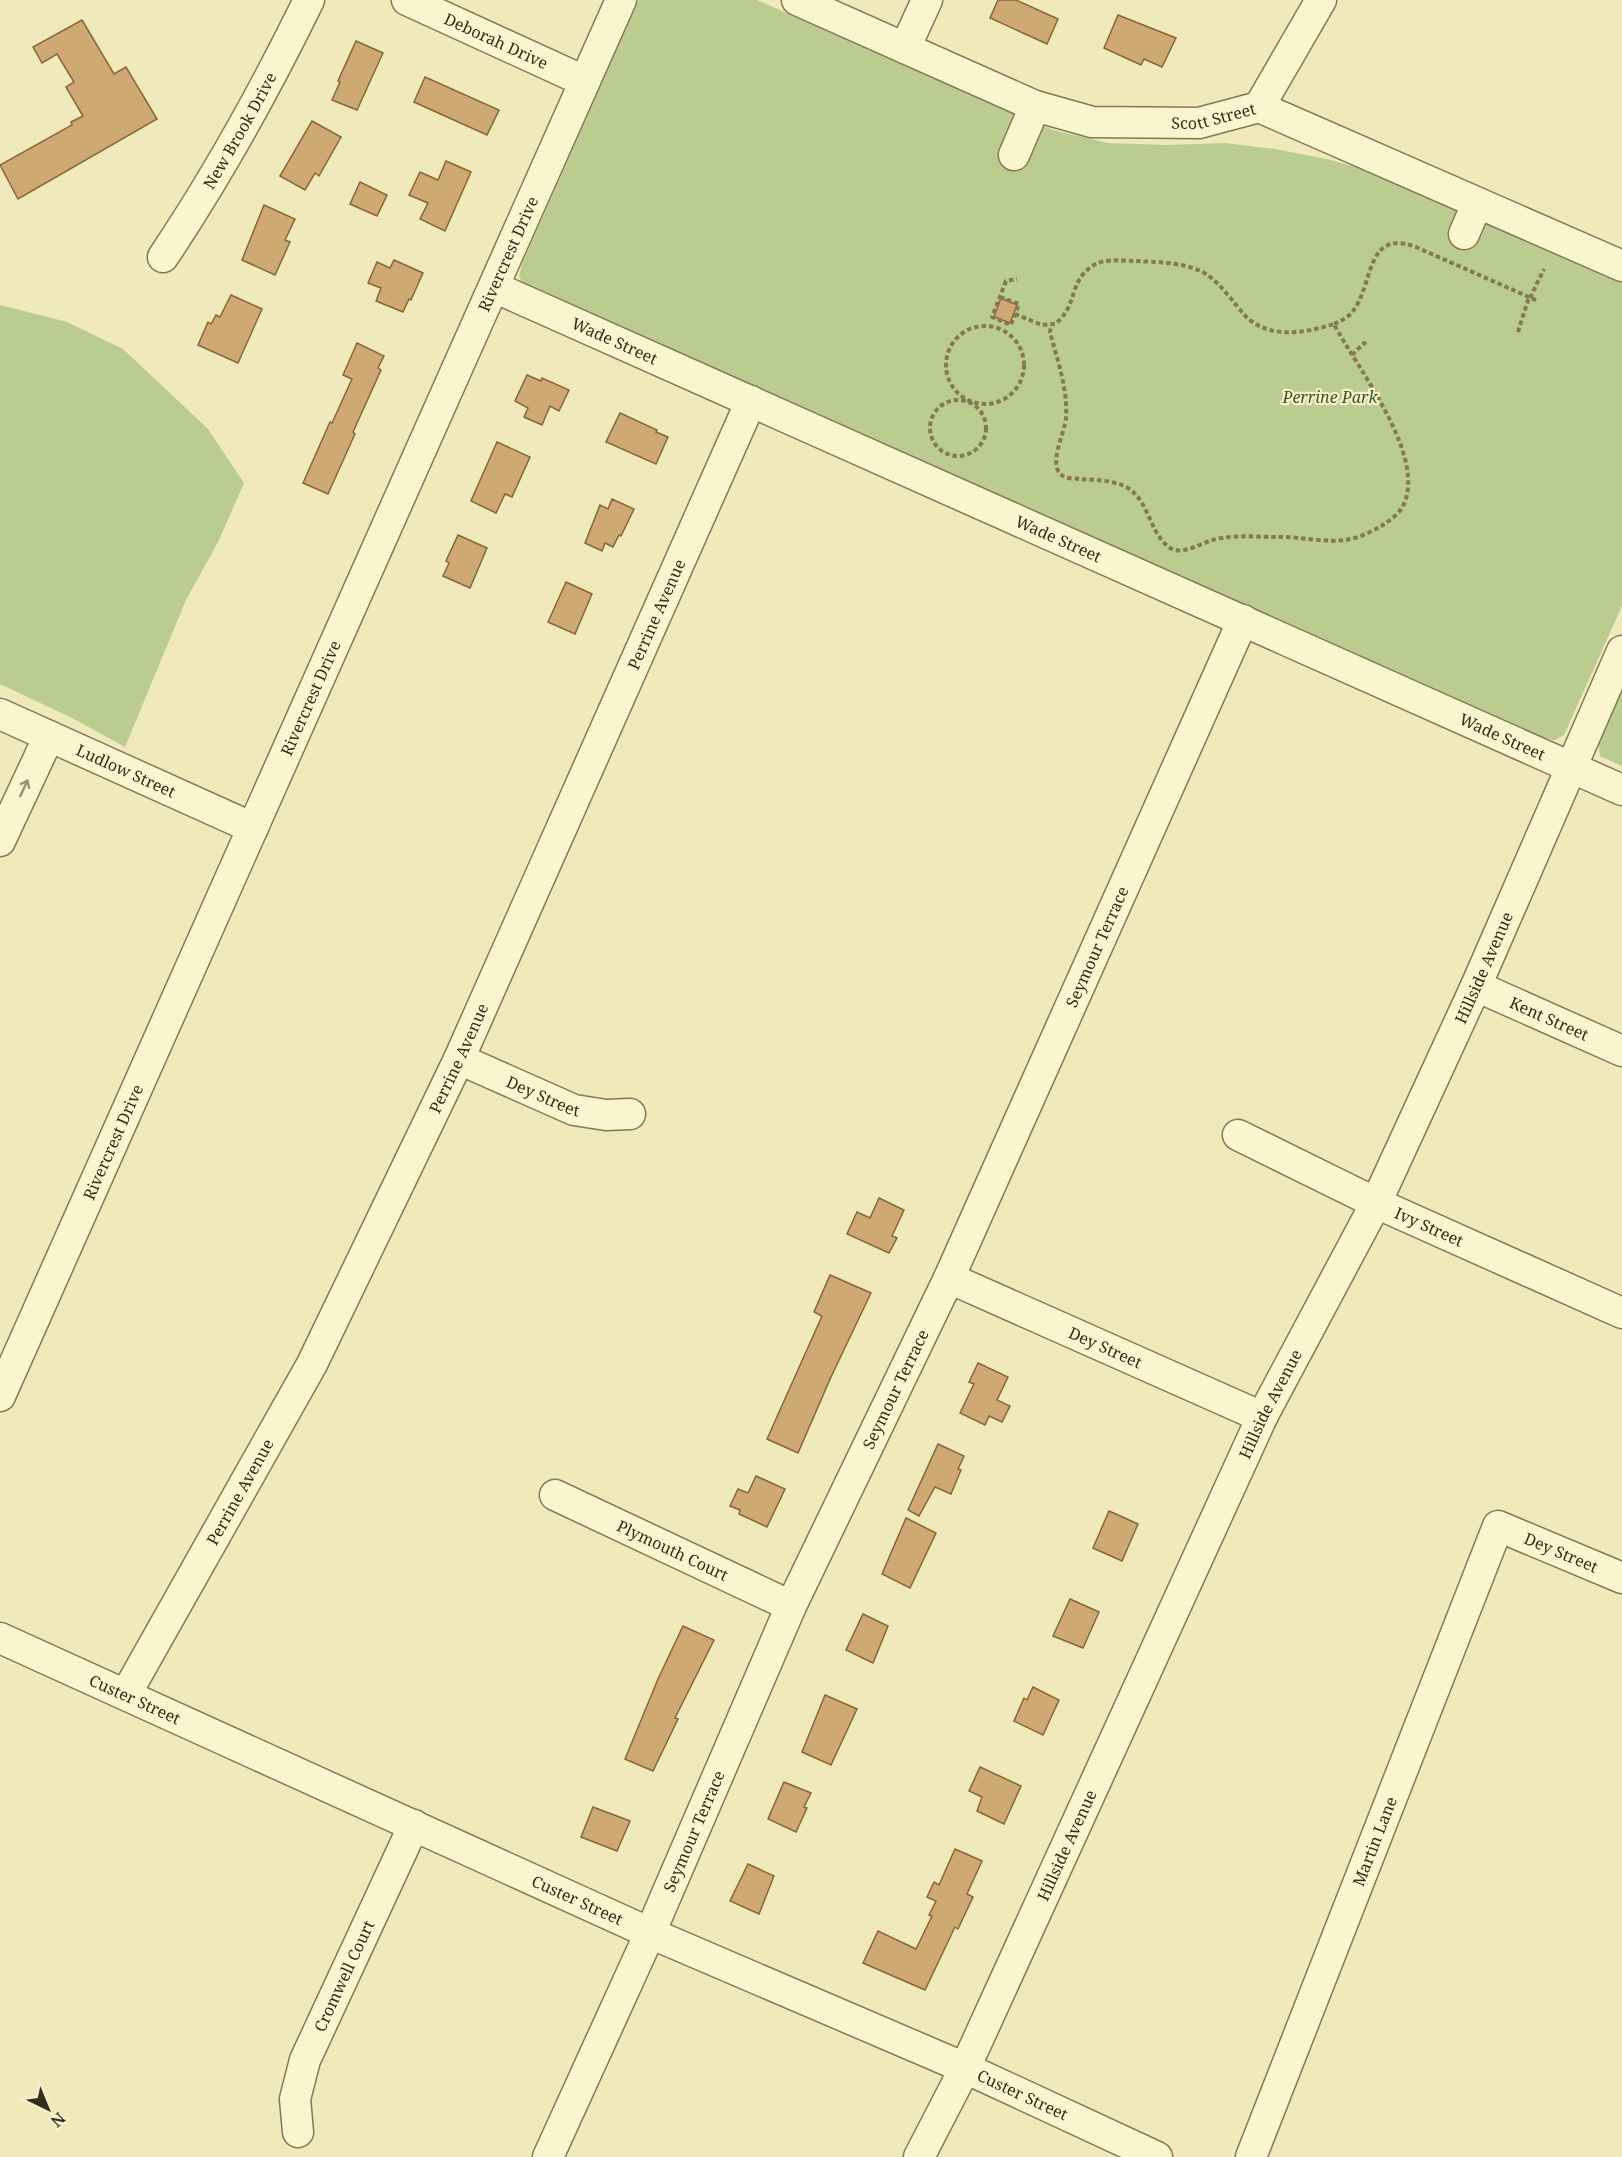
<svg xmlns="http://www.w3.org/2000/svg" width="1622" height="2157" font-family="'Noto Serif',serif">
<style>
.green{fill:#bacc90}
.building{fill:#cea971;stroke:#86663b;stroke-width:1.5}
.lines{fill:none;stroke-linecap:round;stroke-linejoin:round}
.minor-casing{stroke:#867855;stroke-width:33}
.path{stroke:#867855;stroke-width:4;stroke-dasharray:4.5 3;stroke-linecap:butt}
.minor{stroke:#f9f5cf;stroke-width:30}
.oneway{stroke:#979075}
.labels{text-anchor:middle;stroke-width:4.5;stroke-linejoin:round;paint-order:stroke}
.street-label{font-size:16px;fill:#352c1b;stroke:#f6f1cc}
.park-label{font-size:16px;font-style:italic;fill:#3d5221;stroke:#f6f1cc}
</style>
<rect width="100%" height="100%" fill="#efe9bc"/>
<g class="green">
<polygon points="639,0 757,0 1053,130 1108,143 1166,145 1225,143 1275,149 1327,159 1377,173 1622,280 1622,606 1564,735 1555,740 1541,738 522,282 519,276 523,262"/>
<polygon points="0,305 67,322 123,349 208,429 244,483 218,542 186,600 125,747 74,719 0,684"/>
<polygon points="1622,688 1622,766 1600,756 1598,741"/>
</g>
<g class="building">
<polygon points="998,0 1016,0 1058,19 1047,44 990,18"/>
<polygon points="1118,15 1176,38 1162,67 1144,59 1141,65 1104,48"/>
<polygon points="82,20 114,74 126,67 157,119 18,199 0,165 72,125 71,122 83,116 66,87 74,82 57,54 42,63 33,47"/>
<polygon points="356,41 383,53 357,110 332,100 340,82 338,81"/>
<polygon points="425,77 499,110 487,135 414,102"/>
<polygon points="312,121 341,137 319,176 315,173 305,190 280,176"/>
<polygon points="446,161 471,172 445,231 420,219 428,203 409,195 420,172 438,180"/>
<polygon points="360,182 387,195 377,216 350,204"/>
<polygon points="264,205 295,219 285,240 290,242 275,275 242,260"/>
<polygon points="394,260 423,273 411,300 409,299 403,312 376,301 381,288 368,283 377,262 390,268"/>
<polygon points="231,295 262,309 238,363 198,345 208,322 211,324 216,315 220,317"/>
<polygon points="1001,298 1017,305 1010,323 994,317"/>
<polygon points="357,343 384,356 378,368 381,370 353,432 355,434 328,494 303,483 330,422 332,423 352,379 343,375"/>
<polygon points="527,375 541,381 542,378 569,390 559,411 550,406 542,425 524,417 528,408 515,401"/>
<polygon points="620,413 657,430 656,432 668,437 656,464 606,442"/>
<polygon points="497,442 530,457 512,497 505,494 496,513 471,501"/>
<polygon points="612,499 634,509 621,536 619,535 613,547 605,543 602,551 585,543 600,505 608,509"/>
<polygon points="458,535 487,548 470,588 443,576 449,563 446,561"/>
<polygon points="566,582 592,594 575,634 548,622"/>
<polygon points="879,1198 904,1210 892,1236 897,1238 889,1253 847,1234 857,1212 870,1218"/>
<polygon points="830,1275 871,1293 831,1377 798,1453 767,1439 822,1316 814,1312"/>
<polygon points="978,1363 1008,1377 997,1400 1010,1406 1002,1422 989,1416 985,1425 960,1413 974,1384 969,1382"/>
<polygon points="938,1444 964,1456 958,1469 961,1470 951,1494 935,1487 919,1516 908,1510"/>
<polygon points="756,1476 785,1489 767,1527 739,1514 740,1510 730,1506 738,1489 748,1493"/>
<polygon points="1109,1511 1138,1524 1122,1561 1093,1548"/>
<polygon points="906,1518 936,1533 910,1588 882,1574"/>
<polygon points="1070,1599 1099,1612 1083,1648 1053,1636"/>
<polygon points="863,1614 888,1626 873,1663 846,1650"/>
<polygon points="683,1626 714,1640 675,1718 678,1719 653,1771 625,1759 658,1679"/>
<polygon points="1033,1687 1059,1700 1043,1735 1014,1721 1024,1698 1027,1700"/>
<polygon points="825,1695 857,1709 831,1765 802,1752"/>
<polygon points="980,1767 1021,1786 1004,1824 977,1811 982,1797 969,1791"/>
<polygon points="784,1782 811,1793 804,1807 807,1808 796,1832 768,1819"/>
<polygon points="593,1807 630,1821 617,1851 581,1837"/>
<polygon points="955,1849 982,1861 967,1894 973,1897 958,1929 955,1927 925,1990 863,1963 878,1931 916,1949 932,1916 929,1915 936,1901 927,1897 934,1882 939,1885"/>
<polygon points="748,1864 774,1876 759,1914 730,1901"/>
</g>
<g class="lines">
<g class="minor-casing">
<g id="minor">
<path id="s1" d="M407 0 584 81"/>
<path id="s2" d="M797 0 1035 106 1092 122 1199 123 1259 107 1622 266"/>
<polyline points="905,48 927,0"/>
<polyline points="1259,107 1321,0"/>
<polyline points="1014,155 1035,106"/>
<polyline points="1464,234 1477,204"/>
<path id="s3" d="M163 257C218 175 266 88 309 0"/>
<path id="s4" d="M494 287 1622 790"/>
<path id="s5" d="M0 714 253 828"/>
<polyline points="0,841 49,736"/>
<path id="s6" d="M1476 986 1622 1051"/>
<path id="s7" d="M459 1059 574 1110 606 1115 630 1114"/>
<path id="s8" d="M1238 1135 1376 1203 1622 1313"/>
<path id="s9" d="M949 1278 1262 1417"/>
<path id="s10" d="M0 1396 621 0"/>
<path id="s11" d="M555 1495 791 1606"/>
<path id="s12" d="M0 1638 650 1933 965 2068 1157 2157"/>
<path id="s13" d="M126 1694 312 1364 459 1059 751 401"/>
<path id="s14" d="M298 2132 295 2099 305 2060 414 1825"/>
<path id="s15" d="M548 2157 650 1933 791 1606 949 1278 1243 620"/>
<path id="s16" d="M919 2157 965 2068 1262 1417 1376 1203 1476 986 1622 651"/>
<path id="s17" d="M1251 2157 1498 1526 1622 1578"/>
</g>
</g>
<g class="path">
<polyline points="1000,297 1019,304 1011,325 992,317 1006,281 1017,279"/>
<polyline points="1530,298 1544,269"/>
<path d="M1015 314 1042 325 1055 324C1079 305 1067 282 1094 265 1105 258 1122 261 1134 261 1157 262 1186 262 1206 274 1220 283 1230 298 1241 311 1264 340 1302 334 1334 324 1356 367 1428 456 1403 506 1399 514 1390 520 1383 525 1373 531 1361 537 1350 539 1328 544 1299 536 1277 537 1259 537 1239 535 1222 538 1205 540 1190 553 1174 550 1151 539 1151 507 1132 491 1119 480 1096 480 1079 479 1075 478 1069 479 1065 477 1045 468 1065 434 1066 418 1068 389 1057 359 1050 332L1051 326"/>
<path d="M1334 324C1341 321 1348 318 1353 311 1374 284 1365 228 1416 247L1538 301"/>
<circle cx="985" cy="365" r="39"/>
<polyline points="1518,332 1529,297"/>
<polyline points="1352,355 1364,343 1366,345"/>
<circle cx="958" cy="428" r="28"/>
</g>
<use href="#minor" class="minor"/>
</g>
<defs><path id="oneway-shaft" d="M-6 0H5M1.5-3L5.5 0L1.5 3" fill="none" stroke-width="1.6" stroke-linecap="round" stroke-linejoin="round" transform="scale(1.5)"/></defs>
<use class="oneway" href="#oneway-shaft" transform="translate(24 788) rotate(-65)"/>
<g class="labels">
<g class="street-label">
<text dy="6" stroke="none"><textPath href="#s1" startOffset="98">Deborah Drive</textPath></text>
<text dy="6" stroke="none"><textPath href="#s2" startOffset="442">Scott Street</textPath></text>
<text dy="6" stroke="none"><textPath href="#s3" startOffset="148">New Brook Drive</textPath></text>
<text dy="6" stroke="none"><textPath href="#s10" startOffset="1250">Rivercrest Drive</textPath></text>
<text dy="6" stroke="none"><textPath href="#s4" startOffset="132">Wade Street</textPath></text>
<text dy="6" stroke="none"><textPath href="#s4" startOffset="618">Wade Street</textPath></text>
<text dy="6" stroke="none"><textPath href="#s13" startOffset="1204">Perrine Avenue</textPath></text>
<text dy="6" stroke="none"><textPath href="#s10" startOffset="764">Rivercrest Drive</textPath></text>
<text dy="6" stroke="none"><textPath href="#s4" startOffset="1104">Wade Street</textPath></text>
<text dy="6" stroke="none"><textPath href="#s5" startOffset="138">Ludlow Street</textPath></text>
<text dy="6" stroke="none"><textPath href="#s15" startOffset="1329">Seymour Terrace</textPath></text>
<text dy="6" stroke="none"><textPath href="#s16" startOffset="1317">Hillside Avenue</textPath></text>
<text dy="6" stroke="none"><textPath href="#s6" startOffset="80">Kent Street</textPath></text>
<text dy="6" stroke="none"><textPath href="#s13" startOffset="718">Perrine Avenue</textPath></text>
<text dy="6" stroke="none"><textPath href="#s7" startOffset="92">Dey Street</textPath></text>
<text dy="6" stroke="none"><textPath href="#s10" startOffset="278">Rivercrest Drive</textPath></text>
<text dy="6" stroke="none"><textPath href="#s8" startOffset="212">Ivy Street</textPath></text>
<text dy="6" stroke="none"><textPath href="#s9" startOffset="171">Dey Street</textPath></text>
<text dy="6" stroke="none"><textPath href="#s15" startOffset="843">Seymour Terrace</textPath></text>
<text dy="6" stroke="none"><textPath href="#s16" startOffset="831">Hillside Avenue</textPath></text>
<text dy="6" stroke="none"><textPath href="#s13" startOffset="232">Perrine Avenue</textPath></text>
<text dy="6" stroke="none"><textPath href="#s11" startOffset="130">Plymouth Court</textPath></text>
<text dy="6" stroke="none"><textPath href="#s17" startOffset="746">Dey Street</textPath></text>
<text dy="6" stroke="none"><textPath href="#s12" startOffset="148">Custer Street</textPath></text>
<text dy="6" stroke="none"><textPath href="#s15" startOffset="357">Seymour Terrace</textPath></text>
<text dy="6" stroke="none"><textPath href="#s17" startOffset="339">Martin Lane</textPath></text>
<text dy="6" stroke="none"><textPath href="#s16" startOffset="345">Hillside Avenue</textPath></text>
<text dy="6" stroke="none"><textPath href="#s12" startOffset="634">Custer Street</textPath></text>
<text dy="6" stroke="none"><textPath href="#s14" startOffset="166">Cromwell Court</textPath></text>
<text dy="6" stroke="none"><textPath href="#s12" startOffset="1120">Custer Street</textPath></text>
</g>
<g class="park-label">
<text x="1330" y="403">Perrine Park</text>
</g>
</g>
<g transform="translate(48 2109) rotate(137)" stroke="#f6f1cc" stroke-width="4.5" paint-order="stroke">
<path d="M0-4.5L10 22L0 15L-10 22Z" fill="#352c1b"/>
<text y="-9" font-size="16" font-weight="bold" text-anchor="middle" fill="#352c1b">N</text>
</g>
</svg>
